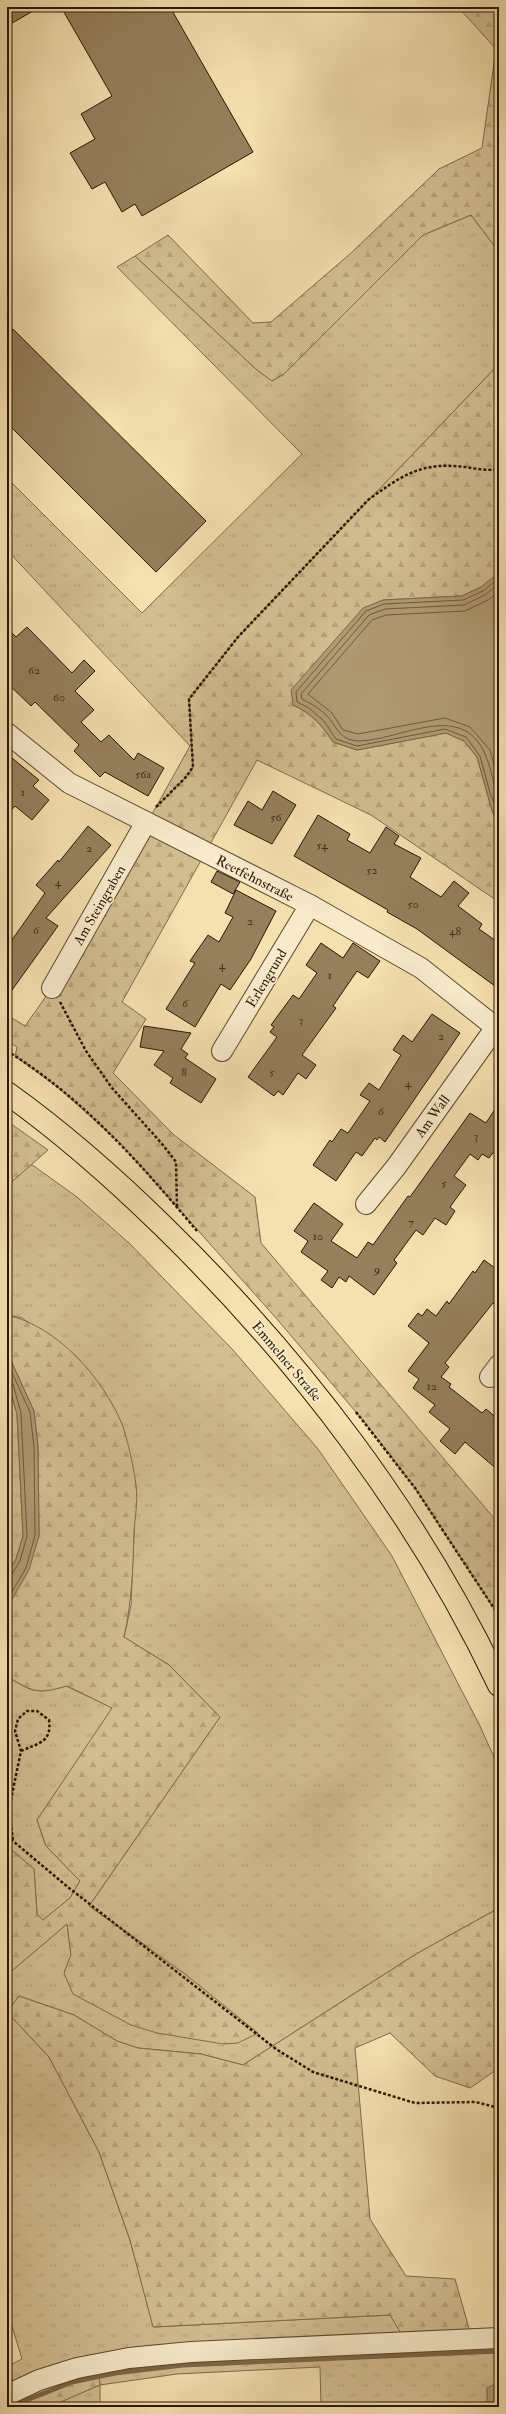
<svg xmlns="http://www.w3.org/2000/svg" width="506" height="2414" font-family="'IM FELL Double Pica',serif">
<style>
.grass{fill:url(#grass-tufts);stroke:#806a49}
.forest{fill:url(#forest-firs);stroke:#806a49}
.water{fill:#b19b74;stroke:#7c6646}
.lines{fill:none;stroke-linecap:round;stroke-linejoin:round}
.shore{stroke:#6e583a;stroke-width:1}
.stream{stroke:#7c6646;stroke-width:5}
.building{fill:#957f5c;stroke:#2c1600}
.street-casing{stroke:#5e482c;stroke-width:22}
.primary-casing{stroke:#2c1600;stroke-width:24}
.path{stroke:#2c1600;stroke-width:2.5;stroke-dasharray:3 2;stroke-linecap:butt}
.street{stroke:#f8ebcc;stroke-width:20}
.primary{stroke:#f5e0b0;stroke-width:22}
.labels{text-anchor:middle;stroke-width:3.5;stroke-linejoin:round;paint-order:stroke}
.number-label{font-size:12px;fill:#463017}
.street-label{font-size:14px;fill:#2c1600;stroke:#f8ebcc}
</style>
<defs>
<pattern id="grass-tufts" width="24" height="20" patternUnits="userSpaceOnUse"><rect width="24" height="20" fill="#d3be92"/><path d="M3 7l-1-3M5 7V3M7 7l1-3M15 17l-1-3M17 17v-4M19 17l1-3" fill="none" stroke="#b5a37c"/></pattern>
<pattern id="forest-firs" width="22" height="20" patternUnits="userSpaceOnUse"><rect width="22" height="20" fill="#d3be92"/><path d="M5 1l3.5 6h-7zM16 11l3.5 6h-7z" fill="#b5a37c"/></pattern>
</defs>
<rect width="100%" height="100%" fill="#f5e0b0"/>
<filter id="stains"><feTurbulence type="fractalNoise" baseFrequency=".005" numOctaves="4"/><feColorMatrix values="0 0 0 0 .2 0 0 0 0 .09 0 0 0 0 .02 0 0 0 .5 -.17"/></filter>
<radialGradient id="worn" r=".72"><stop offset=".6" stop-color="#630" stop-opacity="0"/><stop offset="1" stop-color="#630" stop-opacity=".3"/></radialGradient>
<g class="grass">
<polygon points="471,215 499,252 499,364 238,637 189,699 193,767 186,777 156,807 190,746 7,550 7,478 142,613 302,454 117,267 135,256 257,370 272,381 284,374 423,235"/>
<polygon points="31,1164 77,1197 130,1244 233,1350 318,1449 392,1556 479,1724 499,1768 499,1908 416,1954 243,2065 201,2054 138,2048 117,2041 74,2015 19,1996 7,2012 7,1975 67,1924 71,1955 64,1973 157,2033 189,2037 148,1947 89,1906 220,1717 169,1665 124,1637 131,1605 136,1486 122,1424 101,1387 76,1356 22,1318 7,1315 7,1186"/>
<polygon points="7,1380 17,1414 23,1536 16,1559 7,1574"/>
<path d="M8 1677C34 1693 37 1694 66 1686L113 1708 37 1820 46 1846 80 1881 70 1898 43 1920 37 1914 34 1869 7 1846Z"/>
<polygon points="7,2012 49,2057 99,2152 130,2240 154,2327 390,2315 499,2338 499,2407 321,2407 320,2367 177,2374 100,2385 100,2407 49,2407 99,2385 99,2364 16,2391 8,2366 22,2359 7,2310"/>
</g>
<g class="forest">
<polygon points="458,7 499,7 499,252 471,215 423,235 284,374 272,381 257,370 135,256 168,235 253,323 271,322 351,253 439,169 482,148 496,49"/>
<path d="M499 364V573L481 587 462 596 383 600 293 705C312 714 322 725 333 742L357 750 446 733 464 741 477 757 493 814 499 821V902L371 815 257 760 122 1002 146 1019 113 1073 174 1135 255 1197 261 1243 499 1524V1616L415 1488 367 1425 276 1318 121 1144 60 1089 15 1056 17 1047 7 1041V1015L25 1026 52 988 156 807 186 777 193 768 189 699 238 637Z"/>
<polygon points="7,1121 48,1150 7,1186"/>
<path d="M7 1315C57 1326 103 1378 122 1424 127 1437 135 1472 136 1486 138 1501 135 1517 134 1532 133 1568 132 1601 124 1637L169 1665 220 1717 89 1906 185 1974 258 2033 238 2043 223 2044 157 2033 131 2025 73 1994 64 1973 71 1955 67 1924 7 1975V1846L34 1869 37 1914 43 1920 70 1898 80 1881 46 1846 37 1820 112 1708 67 1686C37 1694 35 1693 8 1677L7 1679V1608L39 1536 38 1447 34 1411 7 1352Z"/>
<polygon points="499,1908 499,2068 470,2088 435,2076 390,2033 355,2048 370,2219 406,2276 455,2279 472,2339 406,2342 390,2315 153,2327 130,2240 99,2152 49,2057 7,2012 19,1996 74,2015 117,2041 138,2048 201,2054 243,2065 416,1954"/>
<polygon points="99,2376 100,2385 49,2407 9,2407 72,2382"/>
</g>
<g class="water">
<path d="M499 573V821L493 814 477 757 464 741 446 733 357 750 333 742C322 725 312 714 293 705L291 690 363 608 383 600 462 596 481 587Z"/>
<polygon points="7,1352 34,1411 38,1447 39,1536 29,1570 7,1608 7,1574 16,1559 23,1536 17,1414 7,1380"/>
<polygon points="499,2382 499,2407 483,2407 487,2401 487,2388"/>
</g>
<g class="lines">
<g class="shore">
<polyline points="499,578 483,591 463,600 384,604 366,611 296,692 297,702 309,708 324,721 336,739 357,746 445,729 466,737 480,756 490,793 499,815"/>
<path d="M499 584 485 595 464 605 385 609 369 615 301 694 302 699C312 704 322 710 329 718 338 730 341 740 358 741 400 741 461 699 485 754 492 769 494 787 499 803"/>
<polyline points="499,592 488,600 465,611 386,615 372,620 308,694 332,713 343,730 358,734 445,718 470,727 490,750 499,783"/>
<polyline points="7,1362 30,1412 34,1447 35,1535 26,1568 7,1600"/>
<polyline points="7,1381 13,1384 21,1413 27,1536 20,1561 12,1574 7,1575"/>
</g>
<polyline class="stream" points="9,2407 72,2382 115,2373 183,2365 499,2351"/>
</g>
<g class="building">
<polygon points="7,7 40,7 7,26"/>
<polygon points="61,7 170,7 253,152 142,216 135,204 122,212 105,182 92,189 70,153 95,139 81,114 112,96"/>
<polygon points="13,329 206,521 156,572 7,423 7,335"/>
<polygon points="27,627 72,673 84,660 95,671 75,691 94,710 81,722 101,742 109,735 134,760 138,753 164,768 148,796 105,772 100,777 74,751 79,745 35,702 31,706 7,683 7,628 16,637"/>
<polygon points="7,754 39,780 33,786 49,800 32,820 15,806 7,815"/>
<polygon points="273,791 296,805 272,844 234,825 248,801 262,810"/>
<polygon points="318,815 350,834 347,840 370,853 386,827 399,836 394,844 421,858 410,877 441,897 454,881 469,893 458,906 482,924 479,929 499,943 499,989 417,929 387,912 388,910 294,856"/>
<polygon points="88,826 111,845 46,918 58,926 7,997 7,947 45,893 36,885 58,860 59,862"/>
<polygon points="217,871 240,882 233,894 211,882"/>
<polygon points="236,890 276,911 251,959 230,990 221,984 195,1027 166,1009 195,963 190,961 208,935 219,942 233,917 225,913"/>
<polygon points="321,943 343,958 353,943 380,961 368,978 357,971 333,1006 336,1008 302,1055 316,1065 306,1079 298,1073 283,1095 278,1091 274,1096 248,1077 277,1037 270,1032 274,1027 271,1025 293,995 299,999 317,973 306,965"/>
<polygon points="432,1014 460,1033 385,1142 379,1137 377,1140 375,1138 362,1156 356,1152 336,1181 313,1165 330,1140 332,1142 341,1129 348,1133 370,1101 360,1095 369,1083 379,1090 401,1055 393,1050 403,1035 412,1042"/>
<polygon points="144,1026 191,1033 181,1049 188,1054 185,1058 216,1079 201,1103 170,1083 173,1078 154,1065 164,1051 140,1047"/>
<polygon points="499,1103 499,1145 489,1158 482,1154 478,1160 470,1154 454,1176 466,1185 450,1207 455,1211 446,1225 435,1218 423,1235 416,1230 394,1260 397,1263 374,1295 349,1276 346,1282 339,1277 332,1288 321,1280 328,1271 301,1252 308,1241 294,1231 314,1203 343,1224 331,1241 357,1258 368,1242 373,1245 408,1196 410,1197 470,1113 486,1123"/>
<polygon points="484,1260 499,1271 499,1307 493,1303 445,1363 449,1367 441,1377 451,1384 449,1387 482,1413 486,1409 499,1420 499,1471 465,1442 455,1454 440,1441 450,1429 429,1412 435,1405 413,1388 419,1379 408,1371 429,1343 408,1326 418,1313 422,1316 427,1309 436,1316 447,1301 449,1304 473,1271 475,1273"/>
</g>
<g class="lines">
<g class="street-casing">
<g id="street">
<polyline points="7,733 69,783 310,905 421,968 499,1030"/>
<polyline points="52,988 146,822"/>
<polyline points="222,1051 310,905"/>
<polyline points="366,1204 396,1167 496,1027"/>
<polyline points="490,1377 499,1365"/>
<polyline points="7,2395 39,2380 77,2368 129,2358 191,2352 499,2338"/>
</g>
</g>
<g class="primary-casing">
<path id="primary" d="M7 1093C63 1133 115 1179 164 1227 299 1359 418 1514 499 1685"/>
</g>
<g class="path">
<path d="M156 807 186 777 193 767 189 699 238 637 368 500C396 480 416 464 452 466 467 466 484 472 499 469"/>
<polyline points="60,1002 86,1051 112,1088 163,1145 176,1162 177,1207"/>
<path d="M7 1051C82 1097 141 1164 197 1231"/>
<polyline points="356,1412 415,1488 499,1616"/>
<polyline points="7,1836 69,1888 276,2049 313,2072 415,2103 476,2102 499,2108"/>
<path d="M13 1840 9 1809 21 1751 15 1731 18 1719 27 1711H37L49 1720C52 1742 39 1743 21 1751"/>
</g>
<use href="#street" class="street"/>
<use href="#primary" class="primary"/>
</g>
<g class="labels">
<g class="number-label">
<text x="34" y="674">62</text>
<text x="59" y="701">60</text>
<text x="143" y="778">56a</text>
<text x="23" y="796">1</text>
<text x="276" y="821">56</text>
<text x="322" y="849">54</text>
<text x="89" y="852">2</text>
<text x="372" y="874">52</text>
<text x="58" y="886">4</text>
<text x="413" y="908">50</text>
<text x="250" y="925">2</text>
<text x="36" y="934">6</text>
<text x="455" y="935">48</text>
<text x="222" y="969">4</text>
<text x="330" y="979">1</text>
<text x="185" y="1007">6</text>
<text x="301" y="1024">3</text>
<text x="441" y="1040">2</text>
<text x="184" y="1076">8</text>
<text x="272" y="1076">5</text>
<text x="408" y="1087">4</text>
<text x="381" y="1115">6</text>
<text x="476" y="1140">3</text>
<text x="444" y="1187">5</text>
<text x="411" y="1226">7</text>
<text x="318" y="1240">10</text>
<text x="377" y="1273">9</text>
<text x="432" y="1390">12</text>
</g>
<g class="street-label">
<text transform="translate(255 878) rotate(27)" y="5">Reetfehnstraße</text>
<text transform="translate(99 905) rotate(-60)" y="5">Am Steingraben</text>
<text transform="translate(266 978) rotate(-59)" y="5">Erlengrund</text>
<text transform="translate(432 1116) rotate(-54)" y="5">Am Wall</text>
<text transform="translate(287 1361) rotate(50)" y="5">Emmelner Straße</text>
</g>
</g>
<rect width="506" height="2414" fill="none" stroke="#f5e0b0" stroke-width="24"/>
<rect x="8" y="8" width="490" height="2398" fill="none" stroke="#2c1600" stroke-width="2"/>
<rect x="12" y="12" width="482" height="2390" fill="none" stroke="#2c1600"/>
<rect width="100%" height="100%" filter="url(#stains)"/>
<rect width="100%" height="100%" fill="url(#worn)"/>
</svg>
